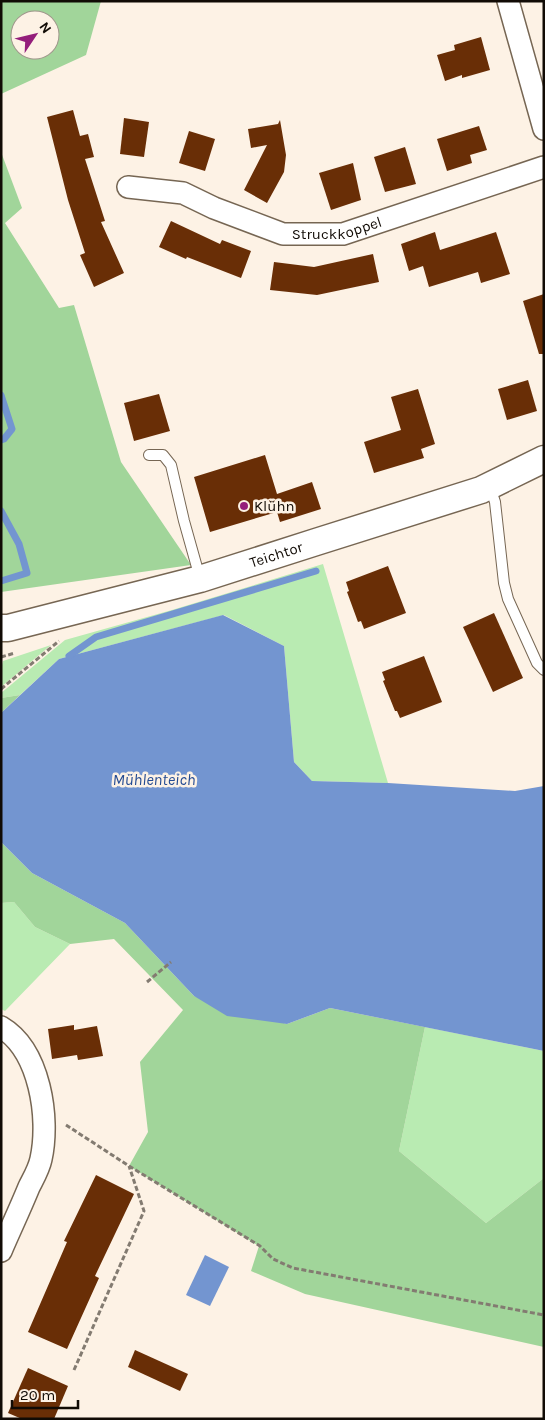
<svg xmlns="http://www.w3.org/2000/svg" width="545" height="1420" font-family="Karla,sans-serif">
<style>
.green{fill:#b9ebb2}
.forest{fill:#a1d59a;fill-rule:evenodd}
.water{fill:#7395d0}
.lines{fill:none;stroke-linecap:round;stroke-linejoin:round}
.stream{stroke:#7395d0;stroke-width:7}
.building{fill:#692e06}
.service-casing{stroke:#766653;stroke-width:12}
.minor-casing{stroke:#766653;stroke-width:24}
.tertiary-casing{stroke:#766653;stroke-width:29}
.path{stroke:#837b71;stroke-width:3;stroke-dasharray:5 2.5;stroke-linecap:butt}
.service{stroke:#fff;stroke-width:10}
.minor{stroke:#fff;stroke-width:21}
.tertiary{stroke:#fff;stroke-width:26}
.poi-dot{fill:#941e7b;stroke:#fdf2e5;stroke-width:2}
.labels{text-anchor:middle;stroke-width:5;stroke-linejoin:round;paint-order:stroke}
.street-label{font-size:15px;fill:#110b05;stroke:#fdf2e5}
.poi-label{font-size:15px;fill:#110b05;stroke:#fdf2e5;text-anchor:start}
.water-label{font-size:16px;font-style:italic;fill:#234a92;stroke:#fdf2e5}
</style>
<rect width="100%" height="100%" fill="#fdf2e5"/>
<g class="green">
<polygon points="323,564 388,783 312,781 294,762 284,646 224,615 59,659 20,695 1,698 1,693 65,640 172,610"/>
<polygon points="51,645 1,687 1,669 3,661"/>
<polygon points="14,902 35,927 70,944 5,1011 1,1009 1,903"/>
<polygon points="425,1027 544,1051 544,1178 486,1223 399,1151"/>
</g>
<g class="forest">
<path d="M1 1H101L86 55 1 94ZM20 20H50V50H20Z"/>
<polygon points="1,152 22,208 5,223 59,308 74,305 121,462 191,565 1,592"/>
<polygon points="20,695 1,713 1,698"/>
<polygon points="1,842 32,873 125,923 194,996 287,1024 330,1008 425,1027 399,1151 486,1223 544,1178 544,1347 305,1294 251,1271 259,1246 129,1166 148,1132 140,1062 183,1010 114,939 70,944 35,927 14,902 1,903"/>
</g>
<g class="water">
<polygon points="223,615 284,646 294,762 312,781 388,783 515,791 544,786 544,1051 330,1008 287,1024 227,1016 194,996 125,923 32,873 1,842 1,713 59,659"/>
<polygon points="205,1255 229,1267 210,1306 186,1295"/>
</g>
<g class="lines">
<g class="stream">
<polyline points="1,395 12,429 4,439 1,440"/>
<polyline points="1,511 19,544 27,573 1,581"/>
<polyline points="69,656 96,637 316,571"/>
</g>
</g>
<g class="building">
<polygon points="481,37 490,70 462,78 462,75 445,81 437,55 455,50 454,45"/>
<polygon points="73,110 80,136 88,134 94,157 85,159 105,221 101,222 124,273 94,287 80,255 85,253 68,200 47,117"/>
<polygon points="124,118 149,122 144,157 120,154"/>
<polygon points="280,120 286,155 284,172 267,203 244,190 267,145 251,148 248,129 278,124"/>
<polygon points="479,126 487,150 470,155 472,163 447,171 437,139"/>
<polygon points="189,131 215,139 205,171 179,163"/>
<polygon points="405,147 416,184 385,192 374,157"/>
<polygon points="353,163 361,200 331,210 319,173"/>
<polygon points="171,221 220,244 222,240 251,251 241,278 187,257 186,259 159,247"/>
<polygon points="435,232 440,250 496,232 510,274 481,283 478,272 429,287 423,266 409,271 401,244"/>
<polygon points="373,254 379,282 317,295 270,290 274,262 314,267"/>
<polygon points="544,294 544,354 539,354 523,301"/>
<polygon points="528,380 537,411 507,420 498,389"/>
<polygon points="418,389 435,444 421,449 424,458 374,473 364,442 401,430 391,397"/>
<polygon points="159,394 170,431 134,441 124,403"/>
<polygon points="265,455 277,494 312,482 321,509 280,522 277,512 210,532 194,477"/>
<polygon points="388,566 406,613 364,629 361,621 358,622 347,592 349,591 346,582"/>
<polygon points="494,613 523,678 493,692 463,627"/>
<polygon points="424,656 442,702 400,718 397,711 395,711 383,681 385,680 382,672"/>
<polygon points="74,1025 74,1030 97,1026 103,1056 78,1060 77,1055 52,1059 48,1029"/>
<polygon points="96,1175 134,1194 95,1276 99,1278 67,1349 28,1332 67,1242 64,1241"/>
<polygon points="135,1350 188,1374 180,1391 128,1367"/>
<polygon points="28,1368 68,1386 54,1419 22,1419 8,1413"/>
</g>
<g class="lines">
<g class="service-casing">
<g id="service">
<polyline points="149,455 163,455 171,465 184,521 200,578"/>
<polyline points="490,487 495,502 504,583 508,599 537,663 544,670"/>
</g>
</g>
<g class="minor-casing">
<g id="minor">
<polyline points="508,1 544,129"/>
<path id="s1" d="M128 187 183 193 214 208 283 234H343L544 167"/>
<path d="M1 1027C40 1050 50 1118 41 1159 39 1169 33 1179 29 1187 20 1209 10 1230 1 1251"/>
</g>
</g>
<g class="tertiary-casing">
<g id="tertiary">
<path id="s2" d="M1 628H8L200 579 316 542 481 490 544 459"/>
</g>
</g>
<g class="path">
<polyline points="1,657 15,653"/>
<polyline points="1,689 59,641"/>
<polyline points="147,982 171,962"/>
<polyline points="66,1125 129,1166 260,1246 273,1259 293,1268 544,1315"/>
<polyline points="74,1370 144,1211 129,1166"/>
</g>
<use href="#service" class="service"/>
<use href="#minor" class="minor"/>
<use href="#tertiary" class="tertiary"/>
</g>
<circle class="poi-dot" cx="244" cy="506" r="5"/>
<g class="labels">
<g class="street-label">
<text dy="5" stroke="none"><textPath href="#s1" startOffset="218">Struckkoppel</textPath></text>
<text dy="5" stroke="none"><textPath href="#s2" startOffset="285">Teichtor</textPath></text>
</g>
<g class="poi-label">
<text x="254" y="511">Klühn</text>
</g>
<g class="water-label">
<text x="154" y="785">Mühlenteich</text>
</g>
</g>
<rect width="545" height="1420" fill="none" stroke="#110b05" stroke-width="5"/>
<g transform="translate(35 35) rotate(55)"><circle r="24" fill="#fdf2e5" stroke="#9f968b"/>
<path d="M0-4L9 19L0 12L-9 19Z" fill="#941e7b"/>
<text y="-8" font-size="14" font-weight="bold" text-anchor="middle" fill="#110b05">N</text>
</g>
<path d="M12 1400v8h66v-8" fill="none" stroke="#110b05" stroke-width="2.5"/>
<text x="20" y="1400" font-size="15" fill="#110b05" stroke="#fdf2e5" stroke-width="4" paint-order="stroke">20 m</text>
</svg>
